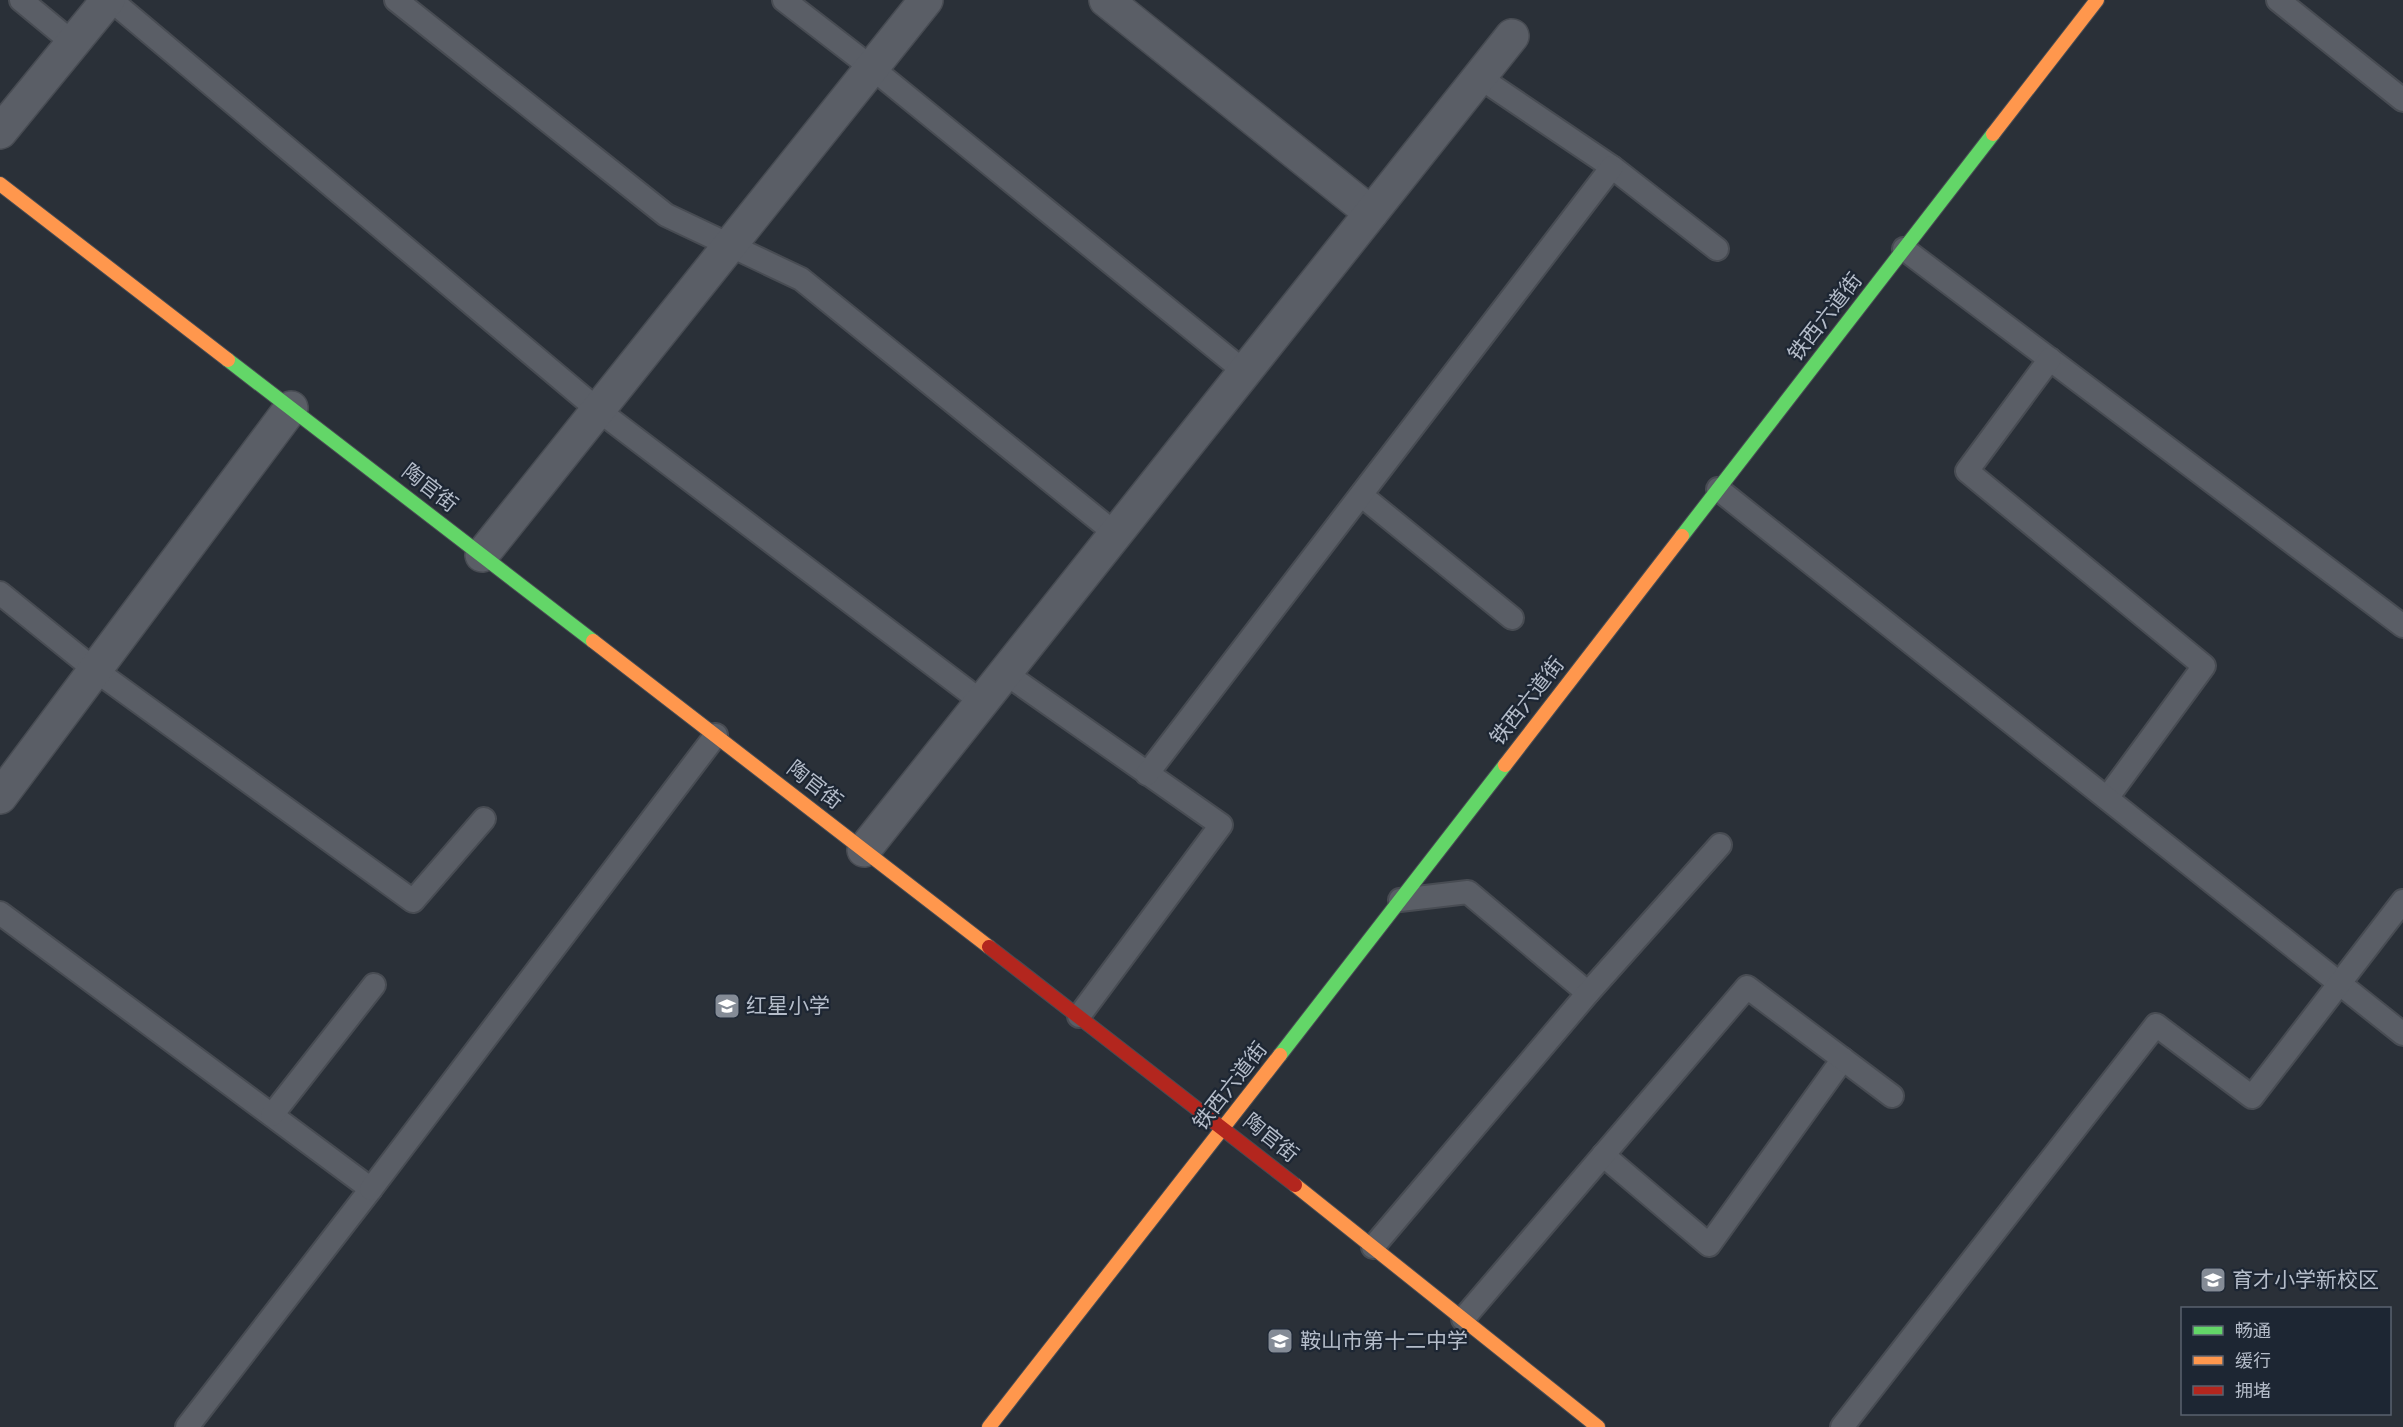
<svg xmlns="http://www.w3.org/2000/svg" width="2403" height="1427" font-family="'Alegreya Sans','Noto Sans SC',sans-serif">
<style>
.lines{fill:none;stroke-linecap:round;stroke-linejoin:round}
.lane-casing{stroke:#484c53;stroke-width:26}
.street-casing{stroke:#484c53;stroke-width:36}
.fast-casing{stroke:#484c53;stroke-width:16}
.slow-casing{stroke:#484c53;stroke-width:16}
.jam-casing{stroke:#484c53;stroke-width:16}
.lane{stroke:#5a5e66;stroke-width:22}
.street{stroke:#5a5e66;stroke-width:33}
.fast{stroke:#63d668;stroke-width:14}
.slow{stroke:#ff974d;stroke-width:14}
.jam{stroke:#b3261e;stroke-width:14}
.labels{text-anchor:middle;stroke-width:4.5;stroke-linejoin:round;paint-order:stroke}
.street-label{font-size:21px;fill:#b4bcc9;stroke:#1d2633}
.poi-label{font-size:21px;fill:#b4bcc9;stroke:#1d2633;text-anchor:start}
</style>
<rect width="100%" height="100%" fill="#2a3038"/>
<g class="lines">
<g class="lane-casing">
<g id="lane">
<polyline points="21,0 73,43"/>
<polyline points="111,0 598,410 982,702"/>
<polyline points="396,0 666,215 801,279 1116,534"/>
<polyline points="784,0 872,68 1245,372"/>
<polyline points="2278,0 2403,100"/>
<polyline points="1479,77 1612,167 1717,249"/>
<polyline points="1904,249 2403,626"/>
<polyline points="2050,359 1967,471 2204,666 2107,798"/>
<polyline points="1718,489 2403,1034"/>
<polyline points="1361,495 1512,618"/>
<polyline points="0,593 95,670 413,901 484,819"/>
<polyline points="1005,673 1221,825 1079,1016"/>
<polyline points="1147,774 1612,167"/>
<polyline points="1400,900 1468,892 1588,993"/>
<polyline points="0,913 371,1189 187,1427"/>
<polyline points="272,1115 374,985"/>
<polyline points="1603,1155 1709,1245 1843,1059"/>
<polyline points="371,1189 716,735"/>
<polyline points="1373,1247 1588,993 1720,845"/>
<polyline points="1463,1319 1747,987 1892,1096"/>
<polyline points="1842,1427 2156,1025 2252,1097 2403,901"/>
</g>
</g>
<g class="street-casing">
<g id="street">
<polyline points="1106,0 1371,213"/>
<polyline points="0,132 108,0"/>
<polyline points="482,555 926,0"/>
<polyline points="0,797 291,408"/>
<polyline points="864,850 1512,36"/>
</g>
</g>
<g class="fast-casing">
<g id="fast">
<polyline points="228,360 593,641"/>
<polyline points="1682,536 1993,134"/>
<polyline points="1280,1055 1505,765"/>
</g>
</g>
<g class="slow-casing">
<g id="slow">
<polyline points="1993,134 2097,0"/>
<polyline points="0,184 228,360"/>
<polyline points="593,641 989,947"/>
<polyline points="1505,765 1682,536"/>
<polyline points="1295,1185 1598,1427"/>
<polyline points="989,1427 1280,1055"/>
</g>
</g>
<g class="jam-casing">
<polyline id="jam" points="989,947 1295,1185"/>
</g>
<use href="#lane" class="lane"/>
<use href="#street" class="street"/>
<use href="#fast" class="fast"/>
<use href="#slow" class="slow"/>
<use href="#jam" class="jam"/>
</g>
<defs>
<g id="school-square" transform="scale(1.35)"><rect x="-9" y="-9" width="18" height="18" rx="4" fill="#848b96" stroke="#1d2633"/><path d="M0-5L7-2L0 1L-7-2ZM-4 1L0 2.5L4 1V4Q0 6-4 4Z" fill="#fff"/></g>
</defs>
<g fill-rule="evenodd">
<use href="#school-square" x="727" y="1006"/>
<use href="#school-square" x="2213" y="1280"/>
<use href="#school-square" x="1280" y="1341"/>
</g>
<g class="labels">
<g class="street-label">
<text transform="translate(1825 317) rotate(-52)" y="7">铁西六道街</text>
<text transform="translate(430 488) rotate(38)" y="7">陶官街</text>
<text transform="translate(1527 701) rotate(-52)" y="7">铁西六道街</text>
<text transform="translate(815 785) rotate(38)" y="7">陶官街</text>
<text transform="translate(1230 1086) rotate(-52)" y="7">铁西六道街</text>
<text transform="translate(1271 1138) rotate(39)" y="7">陶官街</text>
</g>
<g class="poi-label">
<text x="746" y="1013">红星小学</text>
<text x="2232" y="1287">育才小学新校区</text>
<text x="1300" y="1348">鞍山市第十二中学</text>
</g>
</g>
<rect x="2181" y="1307" width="210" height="108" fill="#1d2633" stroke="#59626f" stroke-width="1.5"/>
<rect x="2193" y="1326" width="30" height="9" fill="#63d668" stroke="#59626f" stroke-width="1.5"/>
<text x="2235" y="1337" font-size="18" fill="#b4bcc9">畅通</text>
<rect x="2193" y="1356" width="30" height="9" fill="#ff974d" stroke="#59626f" stroke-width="1.5"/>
<text x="2235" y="1367" font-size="18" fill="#b4bcc9">缓行</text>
<rect x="2193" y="1386" width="30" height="9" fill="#b3261e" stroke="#59626f" stroke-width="1.5"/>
<text x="2235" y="1397" font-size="18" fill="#b4bcc9">拥堵</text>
</svg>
